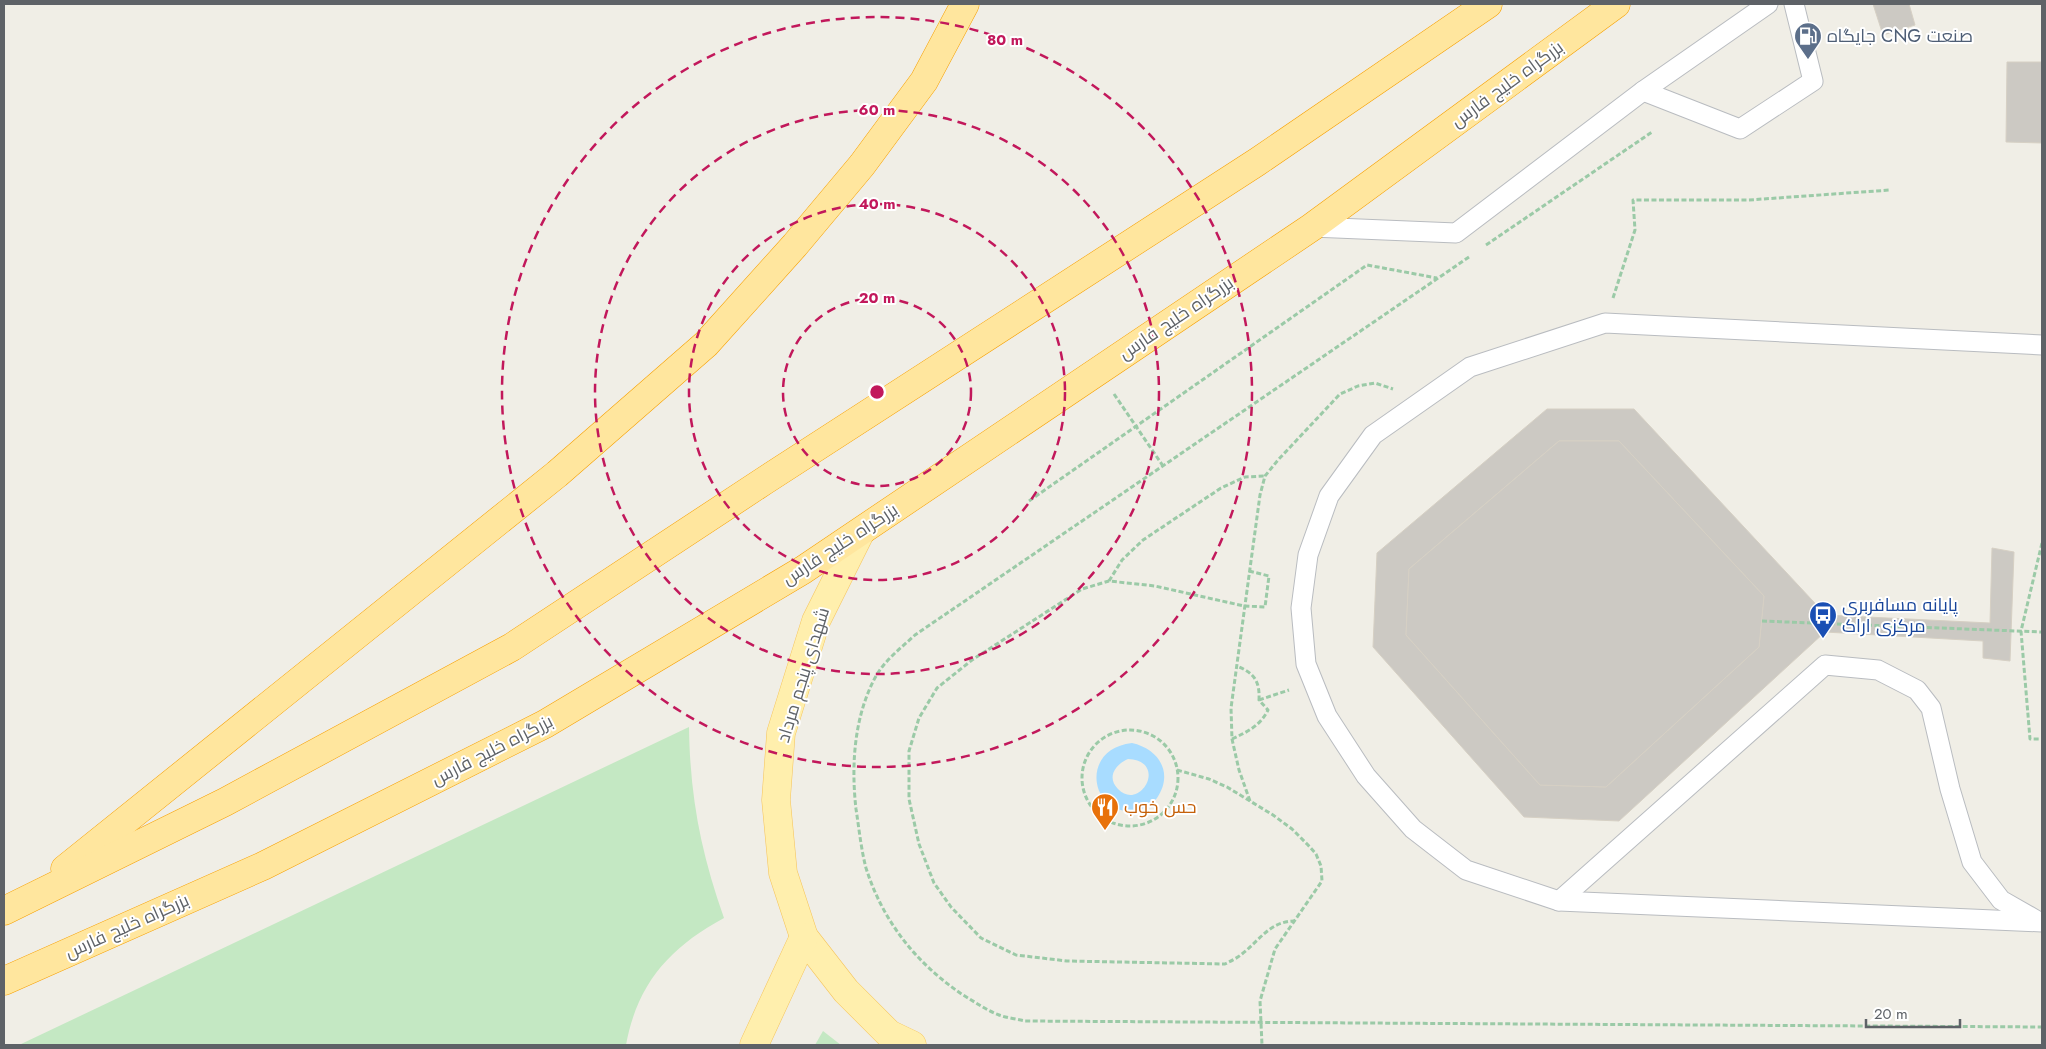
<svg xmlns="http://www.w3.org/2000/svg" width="2046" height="1049" font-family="Jost,Cairo,sans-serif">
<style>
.green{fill:#c4e8c3}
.water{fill:#a8dcff;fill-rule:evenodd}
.building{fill:#ccc9c3;stroke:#d6d0c4;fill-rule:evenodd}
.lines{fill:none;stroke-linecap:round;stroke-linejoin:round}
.service-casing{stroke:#b9bcc0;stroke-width:21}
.primary-casing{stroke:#f6c45a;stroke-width:29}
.trunk-casing{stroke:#f7a000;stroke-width:29}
.path{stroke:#9bcaa7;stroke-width:3;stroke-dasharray:5 2.5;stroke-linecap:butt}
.service{stroke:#fff;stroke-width:19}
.primary{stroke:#ffefad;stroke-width:28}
.trunk{stroke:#ffe69e;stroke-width:28}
.ring{fill:none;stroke:#c2185b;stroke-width:2.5;stroke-dasharray:9 6}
.labels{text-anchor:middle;stroke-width:4;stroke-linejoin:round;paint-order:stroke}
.service-label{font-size:18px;fill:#4e5e75;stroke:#fff;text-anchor:start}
.street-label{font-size:18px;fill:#5e6267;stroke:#fff}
.transit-label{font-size:18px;fill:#164399;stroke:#fff;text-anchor:start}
.food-label{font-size:18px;fill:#c56008;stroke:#fff;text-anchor:start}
.centre{fill:#c2185b;stroke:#fff;stroke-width:2.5}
.ring-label{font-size:15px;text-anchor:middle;font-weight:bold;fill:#c2185b;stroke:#fff;stroke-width:4;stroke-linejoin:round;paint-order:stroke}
</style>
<rect width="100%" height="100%" fill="#f0eee6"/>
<g class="green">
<path d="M689 727C690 797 701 853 724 918 670 947 637 984 626 1045H19Z"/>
<polygon points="823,1031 841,1045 815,1045"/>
</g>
<path class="water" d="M1132 743C1159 749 1174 773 1157 798 1152 805 1143 810 1134 811 1090 815 1079 749 1132 743ZM1128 759C1169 761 1140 812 1118 789 1106 777 1116 764 1128 759Z"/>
<g class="building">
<polygon points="1873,4 1909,4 1915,25 1883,35"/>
<polygon points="2007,62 2042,62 2042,143 2006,142"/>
<path d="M1547 409H1634L1826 615 1825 632 1619 821 1524 817 1373 647 1377 553ZM1559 441H1619L1764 596 1759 647 1606 787 1540 785 1406 635 1409 569Z"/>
<polygon points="1559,441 1619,441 1764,596 1759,647 1606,787 1540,785 1406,635 1409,569"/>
<polygon points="1992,548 2014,552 2010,661 1983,658 1983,641 1825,632 1826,615 1990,623"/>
</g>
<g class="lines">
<g class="service-casing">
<g id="service">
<polyline points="1643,91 1740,129 1813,81 1794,4"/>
<polyline points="1312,227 1456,233 1643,91 1768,4"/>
<polyline points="2042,345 1605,323 1470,367 1373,435 1329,496 1308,555 1301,608 1306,664 1327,716 1366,776 1413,829 1466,870 1559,901 2042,922"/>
<polyline points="1559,901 1825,665 1878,670 1917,690 1931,708 1950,789 1972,862 2001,900 2036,920"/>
</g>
</g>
<g class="primary-casing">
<g id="primary">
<polyline points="860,533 816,621 781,733 776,800 783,873 804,937 846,991 889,1034 912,1045"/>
<polyline points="754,1045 804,937"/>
</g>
</g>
<g class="trunk-casing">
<g id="trunk">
<polyline points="65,869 557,474 706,344 795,245 862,165 924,81 965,4"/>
<polyline points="4,911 225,802 512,647 764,481 1257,162 1488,4"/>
<polyline points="4,981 263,866 545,724 803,570 1312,227 1616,4"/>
</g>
</g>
<g class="path">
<polyline points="1486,245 1652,132"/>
<path d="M1469 257 915 635C901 648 886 659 876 676 854 716 851 765 856 809 859 828 861 849 866 868 883 922 917 964 963 995 975 1002 986 1010 999 1015 1007 1018 1017 1019 1025 1021L2042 1027"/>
<polyline points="1613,298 1635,230 1633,200 1749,200 1890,190"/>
<polyline points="1114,394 1163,466"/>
<polyline points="1029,501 1367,265 1437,278"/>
<polyline points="2042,543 2021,631 2030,739 2042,739"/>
<path d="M1249 571 1269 576 1265 607 1244 606 1155 586 1109 581 1082 589 972 660 937 688 919 718 909 751V799L919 844 934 883 951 907 981 938 1016 955 1067 961 1225 964C1231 961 1237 958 1242 954 1260 940 1270 921 1295 921"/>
<polyline points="1109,581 1122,560 1143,540 1221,488 1245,477 1265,476"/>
<polyline points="1762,621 2042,632"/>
<polyline points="1259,700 1289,690"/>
<circle cx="1130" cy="778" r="48"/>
<path d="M1232 739C1247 732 1260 726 1268 710L1259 700C1260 681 1254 673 1237 666"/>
<polyline points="1177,770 1209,779 1227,787 1273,815 1292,829 1308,845 1316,854 1321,866 1322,881 1275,949 1260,1001 1262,1045"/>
<polyline points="1250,801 1239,770 1232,739 1231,708 1260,495 1265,476 1278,460 1340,394 1358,386 1375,383 1393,389"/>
</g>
<use href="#service" class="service"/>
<use href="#primary" class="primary"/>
<use href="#trunk" class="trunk"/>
</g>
<g class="ring">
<circle cx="877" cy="392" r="94"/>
<circle cx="877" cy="392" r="188"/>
<circle cx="877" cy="392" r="282"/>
<circle cx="877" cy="392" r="375"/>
</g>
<defs>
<g id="fuel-pin" transform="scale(1.4375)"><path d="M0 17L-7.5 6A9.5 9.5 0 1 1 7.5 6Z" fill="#5c6f8a" stroke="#fff"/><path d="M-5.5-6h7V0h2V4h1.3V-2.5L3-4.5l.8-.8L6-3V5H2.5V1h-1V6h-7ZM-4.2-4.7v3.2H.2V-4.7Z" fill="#fff"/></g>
<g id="bus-pin" transform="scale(1.4375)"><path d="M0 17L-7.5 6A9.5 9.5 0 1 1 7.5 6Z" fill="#1a4fb4" stroke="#fff"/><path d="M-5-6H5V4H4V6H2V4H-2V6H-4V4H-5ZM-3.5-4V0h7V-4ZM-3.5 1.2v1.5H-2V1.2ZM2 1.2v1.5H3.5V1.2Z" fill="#fff"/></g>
<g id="restaurant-pin" transform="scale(1.4375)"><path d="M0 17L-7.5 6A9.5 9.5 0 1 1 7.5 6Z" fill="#e8710a" stroke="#fff"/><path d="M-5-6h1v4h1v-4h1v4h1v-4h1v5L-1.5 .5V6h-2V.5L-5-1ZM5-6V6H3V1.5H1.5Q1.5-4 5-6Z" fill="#fff"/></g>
</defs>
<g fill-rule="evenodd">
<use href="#fuel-pin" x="1808" y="36"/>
<use href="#bus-pin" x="1823" y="615"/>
<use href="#restaurant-pin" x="1105" y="807"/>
</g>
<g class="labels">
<g class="service-label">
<text x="1827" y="42">جایگاه CNG صنعت</text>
</g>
<g class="street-label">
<text transform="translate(1507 84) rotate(-36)" y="6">بزرگراه خلیج فارس</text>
<text transform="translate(1176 318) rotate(-34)" y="6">بزرگراه خلیج فارس</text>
<text transform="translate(840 544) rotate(-33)" y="6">بزرگراه خلیج فارس</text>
<text transform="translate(803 675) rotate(-73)" y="6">شهدای پنجم مرداد</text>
<text transform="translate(492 750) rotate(-27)" y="6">بزرگراه خلیج فارس</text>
<text transform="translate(127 926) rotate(-24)" y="6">بزرگراه خلیج فارس</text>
</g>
<g class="transit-label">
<text x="1842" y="611">پایانه مسافربری<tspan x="1842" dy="21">مرکزی اراک</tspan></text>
</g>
<g class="food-label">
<text x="1124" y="813">حس خوب</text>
</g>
</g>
<circle cx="877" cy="392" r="8" class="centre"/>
<g class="ring-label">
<text x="1005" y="45">80 m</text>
<text x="877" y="115">60 m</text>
<text x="877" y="209">40 m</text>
<text x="877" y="303">20 m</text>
</g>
<rect width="2046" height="1049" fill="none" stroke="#5e6267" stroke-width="10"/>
<path d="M1866 1019v8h94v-8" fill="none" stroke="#5e6267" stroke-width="2.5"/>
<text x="1874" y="1019" font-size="15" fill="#5e6267" stroke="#ffffff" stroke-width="4" paint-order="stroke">20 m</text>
</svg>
